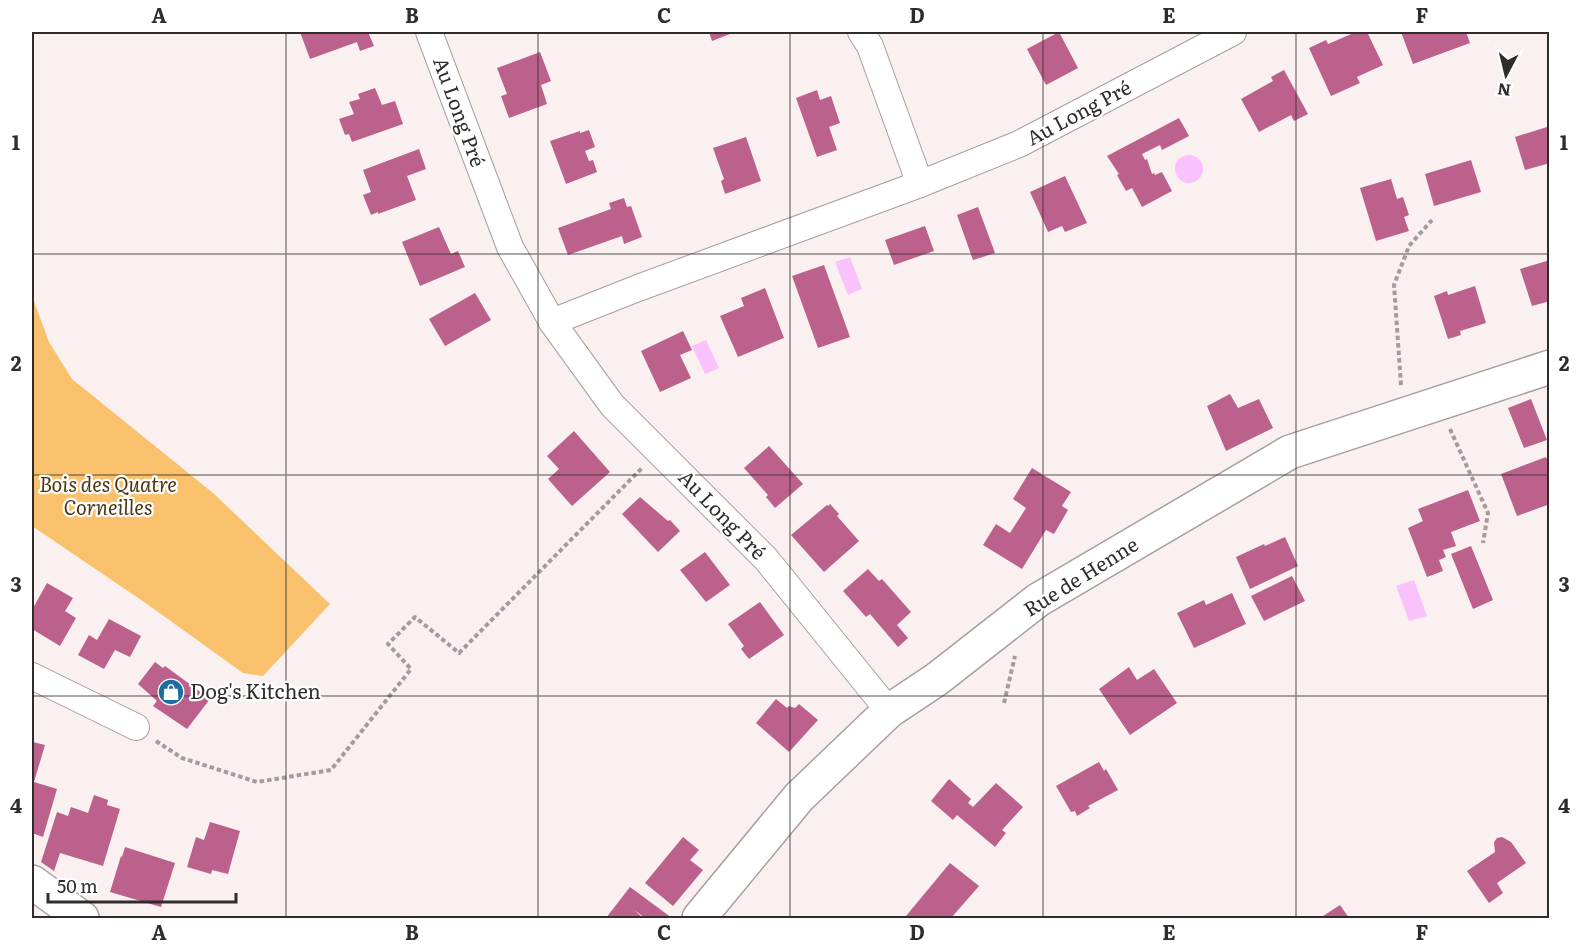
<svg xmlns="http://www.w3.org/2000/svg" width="1581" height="950" font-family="Literata,serif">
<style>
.green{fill:#f9c16b}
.water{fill:#fac2fd}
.building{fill:#bb618b}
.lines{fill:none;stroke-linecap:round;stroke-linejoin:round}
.minor-casing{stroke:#a79e9e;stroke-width:28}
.tertiary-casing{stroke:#a79e9e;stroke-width:36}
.path{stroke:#a49c9c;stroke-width:4;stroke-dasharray:4.5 3;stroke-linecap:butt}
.minor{stroke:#fff;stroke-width:26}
.tertiary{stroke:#fff;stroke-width:33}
.grid{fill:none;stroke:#302c2c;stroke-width:1.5;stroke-opacity:0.55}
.labels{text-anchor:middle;stroke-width:4.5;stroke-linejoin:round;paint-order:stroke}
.street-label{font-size:20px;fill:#302c2c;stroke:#fff}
.park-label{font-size:20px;font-style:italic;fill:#4e3610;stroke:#fff}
.poi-label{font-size:20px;fill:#302c2c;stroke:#fff;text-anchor:start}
.neatline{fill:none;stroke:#302c2c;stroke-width:2}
.grid-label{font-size:20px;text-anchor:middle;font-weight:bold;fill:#302c2c}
</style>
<rect width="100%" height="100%" fill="#faf0ef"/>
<polygon class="green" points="32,296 49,342 72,379 213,493 330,604 263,676 243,673 147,604 35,528 32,529"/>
<g class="water">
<circle cx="1189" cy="169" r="14"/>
<polygon points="850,257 862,289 848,295 835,262"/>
<polygon points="706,340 719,368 705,374 692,346"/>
<polygon points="1414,580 1427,616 1409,621 1396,586"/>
</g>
<g class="building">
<polygon points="300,32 368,32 374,46 360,51 357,42 310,59"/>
<polygon points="709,32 735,32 712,41"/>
<polygon points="1059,32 1078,68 1046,85 1027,49"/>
<polygon points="1356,32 1367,32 1383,65 1357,77 1360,83 1331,96 1309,48 1326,40 1328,44"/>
<polygon points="1401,32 1466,32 1470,43 1413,64"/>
<polygon points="540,52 551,81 541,85 547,104 509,118 501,96 507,94 497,68"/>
<polygon points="1284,70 1308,114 1294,121 1291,115 1259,132 1241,99 1273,81 1271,77"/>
<polygon points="375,88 382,105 395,101 403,124 352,142 349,134 345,135 339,119 354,114 349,102 360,99 358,94"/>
<polygon points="817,90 820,100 831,96 840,123 829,127 837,150 817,157 796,98"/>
<polygon points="1179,118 1189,136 1162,150 1160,145 1142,154 1145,160 1147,159 1152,174 1154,173 1155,175 1162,172 1172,191 1142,207 1132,188 1126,191 1117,175 1119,174 1107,156"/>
<polygon points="1550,126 1550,163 1525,170 1515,137"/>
<polygon points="589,130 595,147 585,151 589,161 593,160 597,172 566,184 550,141 580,131 580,133"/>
<polygon points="746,137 761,181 725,194 721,181 724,179 713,148"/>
<polygon points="419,149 426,169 407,176 416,200 378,214 378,212 371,215 363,195 371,192 363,170"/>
<polygon points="1471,160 1481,192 1434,206 1425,174"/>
<polygon points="1065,176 1087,223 1065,232 1062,226 1048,232 1030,192"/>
<polygon points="1391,179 1397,199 1403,197 1409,215 1404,217 1409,231 1376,241 1360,188"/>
<polygon points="624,198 627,207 631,206 642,237 624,244 622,236 568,255 558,228 611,209 609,203"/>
<polygon points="978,207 995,253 973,260 957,215"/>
<polygon points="925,226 934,251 894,265 885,240"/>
<polygon points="439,227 451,254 458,251 465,267 420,286 402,242"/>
<polygon points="1550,260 1550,301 1532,306 1520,269"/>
<polygon points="824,265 850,337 818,348 792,276"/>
<polygon points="1475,286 1486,323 1460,331 1461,335 1448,339 1434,296 1447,291 1448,295"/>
<polygon points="765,288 784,338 738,357 720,316 744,306 741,298"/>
<polygon points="475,293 491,320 445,346 429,319"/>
<polygon points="683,331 692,350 680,355 691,378 660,392 641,351"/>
<polygon points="1230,394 1238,408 1259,399 1273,428 1226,451 1207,406"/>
<polygon points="1531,399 1547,440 1524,448 1508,408"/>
<polygon points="574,431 610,472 572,506 548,479 559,469 547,456"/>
<polygon points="769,446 803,484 775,508 766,497 768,495 744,468"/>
<polygon points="1546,457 1550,467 1550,504 1517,516 1501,474"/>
<polygon points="1032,468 1071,492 1062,506 1068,510 1054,534 1046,530 1022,569 983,545 996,524 1010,533 1026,508 1013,499"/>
<polygon points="1468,490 1480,521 1451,532 1456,546 1443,550 1446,557 1439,560 1443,571 1427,577 1408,528 1423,521 1418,509"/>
<polygon points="640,497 668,521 670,520 680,531 658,552 622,514"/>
<polygon points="830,504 839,514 837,516 859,541 824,572 791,535 827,505 828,506"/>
<polygon points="1285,537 1298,566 1250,589 1236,557 1264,544 1265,546"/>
<polygon points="1471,546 1493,600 1473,609 1451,554"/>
<polygon points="705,552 730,585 706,602 680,570"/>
<polygon points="868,569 879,581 882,579 911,612 897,625 908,638 898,647 870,614 866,617 843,591"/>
<polygon points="1292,576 1305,601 1264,621 1251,596"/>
<polygon points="47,583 73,598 65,611 76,618 60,646 32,629 32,610"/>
<polygon points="1232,593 1246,624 1194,648 1177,613 1204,600 1206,605"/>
<polygon points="760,602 784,635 749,659 741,649 744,646 728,624"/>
<polygon points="109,619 141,636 130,657 115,650 104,669 78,655 89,635 97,640"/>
<polygon points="155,662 163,668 165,666 210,699 187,729 153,706 157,701 138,684"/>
<polygon points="1129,667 1137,680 1154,669 1177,703 1130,735 1099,689"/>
<polygon points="776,699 787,708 789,706 795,708 799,704 818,720 789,752 756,723"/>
<polygon points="33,742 45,745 34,782 57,789 43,837 32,833"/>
<polygon points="1099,762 1104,771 1106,769 1118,790 1088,806 1090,808 1077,816 1075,811 1071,812 1056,786"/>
<polygon points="949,779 971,799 968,803 973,807 996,783 1023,807 1002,830 1006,833 995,847 957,815 953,820 931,801"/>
<polygon points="94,795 108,800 107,805 120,809 103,866 60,853 54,871 41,862 57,812 68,816 71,807 88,813"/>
<polygon points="210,822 240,831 228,874 212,870 211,874 187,867 196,837 204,840"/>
<polygon points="683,837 699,850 690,860 703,870 673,906 645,883"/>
<polygon points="1502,837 1511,842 1526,863 1497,883 1503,893 1489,903 1467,871 1495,852 1494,842 1497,838"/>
<polygon points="125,847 175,863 161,907 110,892 121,856 122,857"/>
<polygon points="950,863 979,886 951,918 910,918 906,916"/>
<polygon points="630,887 672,918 645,918 633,909 643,918 606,918"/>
<polygon points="1340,905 1349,918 1320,918"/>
</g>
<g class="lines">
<g class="minor-casing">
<g id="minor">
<polyline points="429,32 510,247 552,322 612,405 766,559 889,711"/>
<polyline points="861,32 870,46 920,184"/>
<polyline points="552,322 638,288 920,184 1019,144 1233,32"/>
<polyline points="32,676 136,727"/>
</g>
</g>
<g class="tertiary-casing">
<g id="tertiary">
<polyline points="32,882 82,918"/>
<polyline points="699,918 799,797 889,711 937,679 1038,600 1290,452 1550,367"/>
</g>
</g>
<g class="path">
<polyline points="1401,385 1394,285 1409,246 1432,220"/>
<polyline points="1450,429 1488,513 1483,543"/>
<polyline points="1004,703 1015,656"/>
<polyline points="156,741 182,758 257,782 331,770 411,669 388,644 415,617 459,653 642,468"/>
</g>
<use href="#minor" class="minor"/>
<use href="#tertiary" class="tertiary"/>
</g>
<path class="grid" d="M286 32V918M538 32V918M790 32V918M1043 32V918M1296 32V918M32 254H1550M32 475H1550M32 696H1550"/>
<defs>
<g id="shop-disc" transform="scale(1.35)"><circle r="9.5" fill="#1d6ea0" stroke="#fff"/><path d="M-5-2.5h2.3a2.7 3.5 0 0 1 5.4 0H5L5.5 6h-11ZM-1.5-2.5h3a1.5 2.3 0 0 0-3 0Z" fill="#fff"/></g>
</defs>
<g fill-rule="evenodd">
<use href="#shop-disc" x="171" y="692"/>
</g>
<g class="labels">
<g class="street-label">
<text transform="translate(459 112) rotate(70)" y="7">Au Long Pré</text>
<text transform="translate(1079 113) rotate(-28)" y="7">Au Long Pré</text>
<text transform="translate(722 515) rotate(46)" y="7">Au Long Pré</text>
<text transform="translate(1081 577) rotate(-32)" y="7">Rue de Henne</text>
</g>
<g class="park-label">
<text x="108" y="492">Bois des Quatre<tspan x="108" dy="23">Corneilles</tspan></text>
</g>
<g class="poi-label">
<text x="190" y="699">Dog's Kitchen</text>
</g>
</g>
<rect width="1581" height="950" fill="none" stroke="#ffffff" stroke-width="66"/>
<g transform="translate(1506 75) rotate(187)" stroke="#ffffff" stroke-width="4.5" paint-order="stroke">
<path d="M0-4.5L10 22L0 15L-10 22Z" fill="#302c2c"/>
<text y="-9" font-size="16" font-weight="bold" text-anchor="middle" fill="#302c2c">N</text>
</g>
<path d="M48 893v9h188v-9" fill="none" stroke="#302c2c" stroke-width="3"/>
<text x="57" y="893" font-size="18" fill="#302c2c" stroke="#ffffff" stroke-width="4.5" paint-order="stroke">50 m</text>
<rect x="33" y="33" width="1515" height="884" class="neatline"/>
<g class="grid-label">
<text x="159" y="23">A</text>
<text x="412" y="23">B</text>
<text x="664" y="23">C</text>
<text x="917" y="23">D</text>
<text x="1169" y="23">E</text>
<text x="1422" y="23">F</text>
<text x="16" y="150">1</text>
<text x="1564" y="150">1</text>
<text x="16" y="371">2</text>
<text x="1564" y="371">2</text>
<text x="16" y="592">3</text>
<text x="1564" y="592">3</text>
<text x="16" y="813">4</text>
<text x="1564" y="813">4</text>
<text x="159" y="940">A</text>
<text x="412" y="940">B</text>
<text x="664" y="940">C</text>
<text x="917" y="940">D</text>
<text x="1169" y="940">E</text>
<text x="1422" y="940">F</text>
</g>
</svg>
